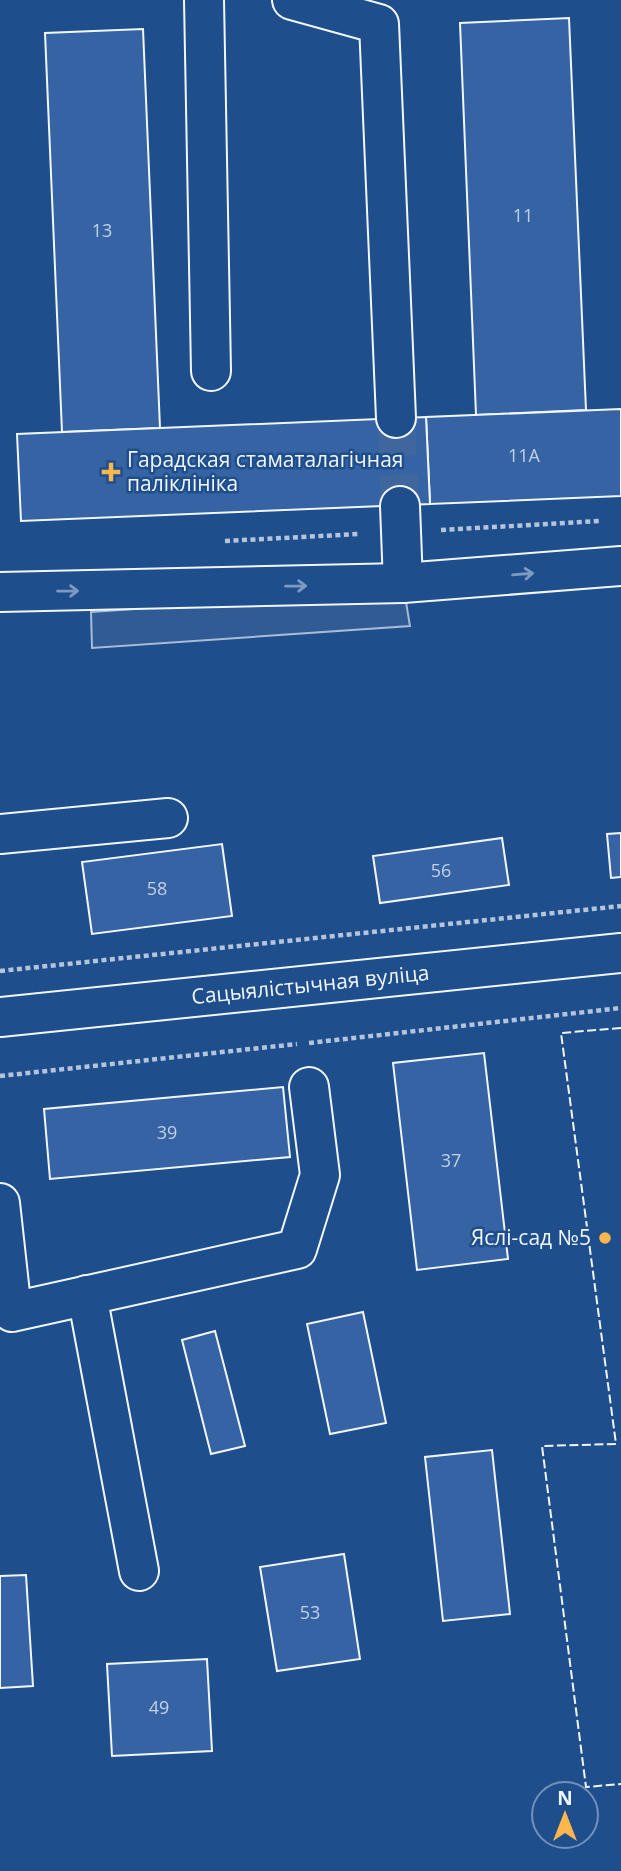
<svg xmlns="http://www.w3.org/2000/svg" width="621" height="1871" font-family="'Open Sans',sans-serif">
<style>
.built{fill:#305b95;stroke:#a8bbd7;stroke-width:2}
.building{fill:#3563a3;stroke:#f2f6ff;stroke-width:2}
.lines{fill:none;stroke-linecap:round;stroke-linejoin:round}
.minor-tunnel{stroke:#3f679d;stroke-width:38;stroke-dasharray:38 19;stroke-linecap:butt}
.minor-casing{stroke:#f2f6ff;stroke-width:42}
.path{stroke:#b3c4dc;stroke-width:4.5;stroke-dasharray:5 3.5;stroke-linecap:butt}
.minor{stroke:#1f4e8c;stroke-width:38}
.fence{stroke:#f2f6ff;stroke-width:2;stroke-dasharray:9 3.5;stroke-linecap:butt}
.oneway{stroke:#7e9ac0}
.poi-dot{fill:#ffb74d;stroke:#1f4e8c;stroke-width:2.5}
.labels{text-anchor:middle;stroke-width:5;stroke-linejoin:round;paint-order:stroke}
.number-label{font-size:18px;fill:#c3d1e8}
.poi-label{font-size:21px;fill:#f2f6ff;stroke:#1f4e8c;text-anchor:start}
.street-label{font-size:21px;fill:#f2f6ff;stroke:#1f4e8c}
</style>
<rect width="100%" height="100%" fill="#1f4e8c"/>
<polygon class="built" points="404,590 410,626 92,648 91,612"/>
<g class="building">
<polygon points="569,18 586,410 476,415 460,23"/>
<polygon points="143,29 160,428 62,432 45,33"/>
<polygon points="621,409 621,496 430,504 426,417"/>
<polygon points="426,417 430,504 21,521 17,434"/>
<polygon points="621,833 621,877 611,878 607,834"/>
<polygon points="502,838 509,885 380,903 373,856"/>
<polygon points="222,844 232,916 92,934 82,862"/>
<polygon points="484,1053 508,1259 417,1270 393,1063"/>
<polygon points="283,1087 290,1157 50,1179 44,1109"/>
<polygon points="363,1312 386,1423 330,1434 307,1324"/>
<polygon points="215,1331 245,1446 211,1454 182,1340"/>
<polygon points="492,1450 510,1614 443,1621 425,1457"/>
<polygon points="344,1554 360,1659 277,1671 260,1567"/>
<polygon points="26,1575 33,1686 0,1688 0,1576"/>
<polygon points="207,1659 212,1751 112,1756 107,1664"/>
</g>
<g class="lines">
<polyline class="minor-tunnel" points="396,418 400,506"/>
<g class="minor-casing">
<g id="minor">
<polyline points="204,0 211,371"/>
<polyline points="292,0 379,24 396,418"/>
<polyline points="400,506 403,583"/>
<polyline points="0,592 403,583 621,566"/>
<polyline points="0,834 168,818"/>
<path id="s1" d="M0 1017 621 953"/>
<polyline points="0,1203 12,1312 297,1249 320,1175 309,1087"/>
<polyline points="87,1295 139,1571"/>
</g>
</g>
<g class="path">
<polyline points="441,530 600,521"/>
<polyline points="225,541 359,534"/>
<polyline points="0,971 621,906"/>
<polyline points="309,1043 621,1008"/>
<polyline points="0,1076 297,1044"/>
</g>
<use href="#minor" class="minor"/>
<polyline class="fence" points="621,1028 561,1033 616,1444 542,1446 586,1787 621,1784"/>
</g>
<defs><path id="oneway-shaft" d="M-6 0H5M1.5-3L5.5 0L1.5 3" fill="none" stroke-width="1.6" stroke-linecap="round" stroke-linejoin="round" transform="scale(1.75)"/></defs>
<g class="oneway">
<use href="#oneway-shaft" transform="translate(523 574) rotate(-5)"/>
<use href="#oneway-shaft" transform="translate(296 586) rotate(-1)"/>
<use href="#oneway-shaft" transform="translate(68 591) rotate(-1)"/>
</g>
<g class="poi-dot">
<path d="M107.5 461.5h7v7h7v7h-7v7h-7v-7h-7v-7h7z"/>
<circle cx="605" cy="1238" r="7"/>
</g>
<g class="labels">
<g class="number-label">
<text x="523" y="222">11</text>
<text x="102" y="237">13</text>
<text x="524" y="462">11А</text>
<text x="441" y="877">56</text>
<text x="157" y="895">58</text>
<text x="167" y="1139">39</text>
<text x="451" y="1167">37</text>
<text x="310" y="1619">53</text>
<text x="159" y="1714">49</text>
</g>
<g class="poi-label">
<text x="127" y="467">Гарадская стаматалагічная<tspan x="127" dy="24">паліклініка</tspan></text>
<text x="591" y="1245" text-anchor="end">Яслі-сад №5</text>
</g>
<g class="street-label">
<text dy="7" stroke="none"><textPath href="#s1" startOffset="312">Сацыялістычная вуліца</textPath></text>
</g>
</g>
<g transform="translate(565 1815)"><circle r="33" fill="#1f4e8c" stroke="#7391ba" stroke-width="2"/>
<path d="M0-5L12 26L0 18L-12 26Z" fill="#ffb74d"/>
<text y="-10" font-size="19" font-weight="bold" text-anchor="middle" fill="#f2f6ff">N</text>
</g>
</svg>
